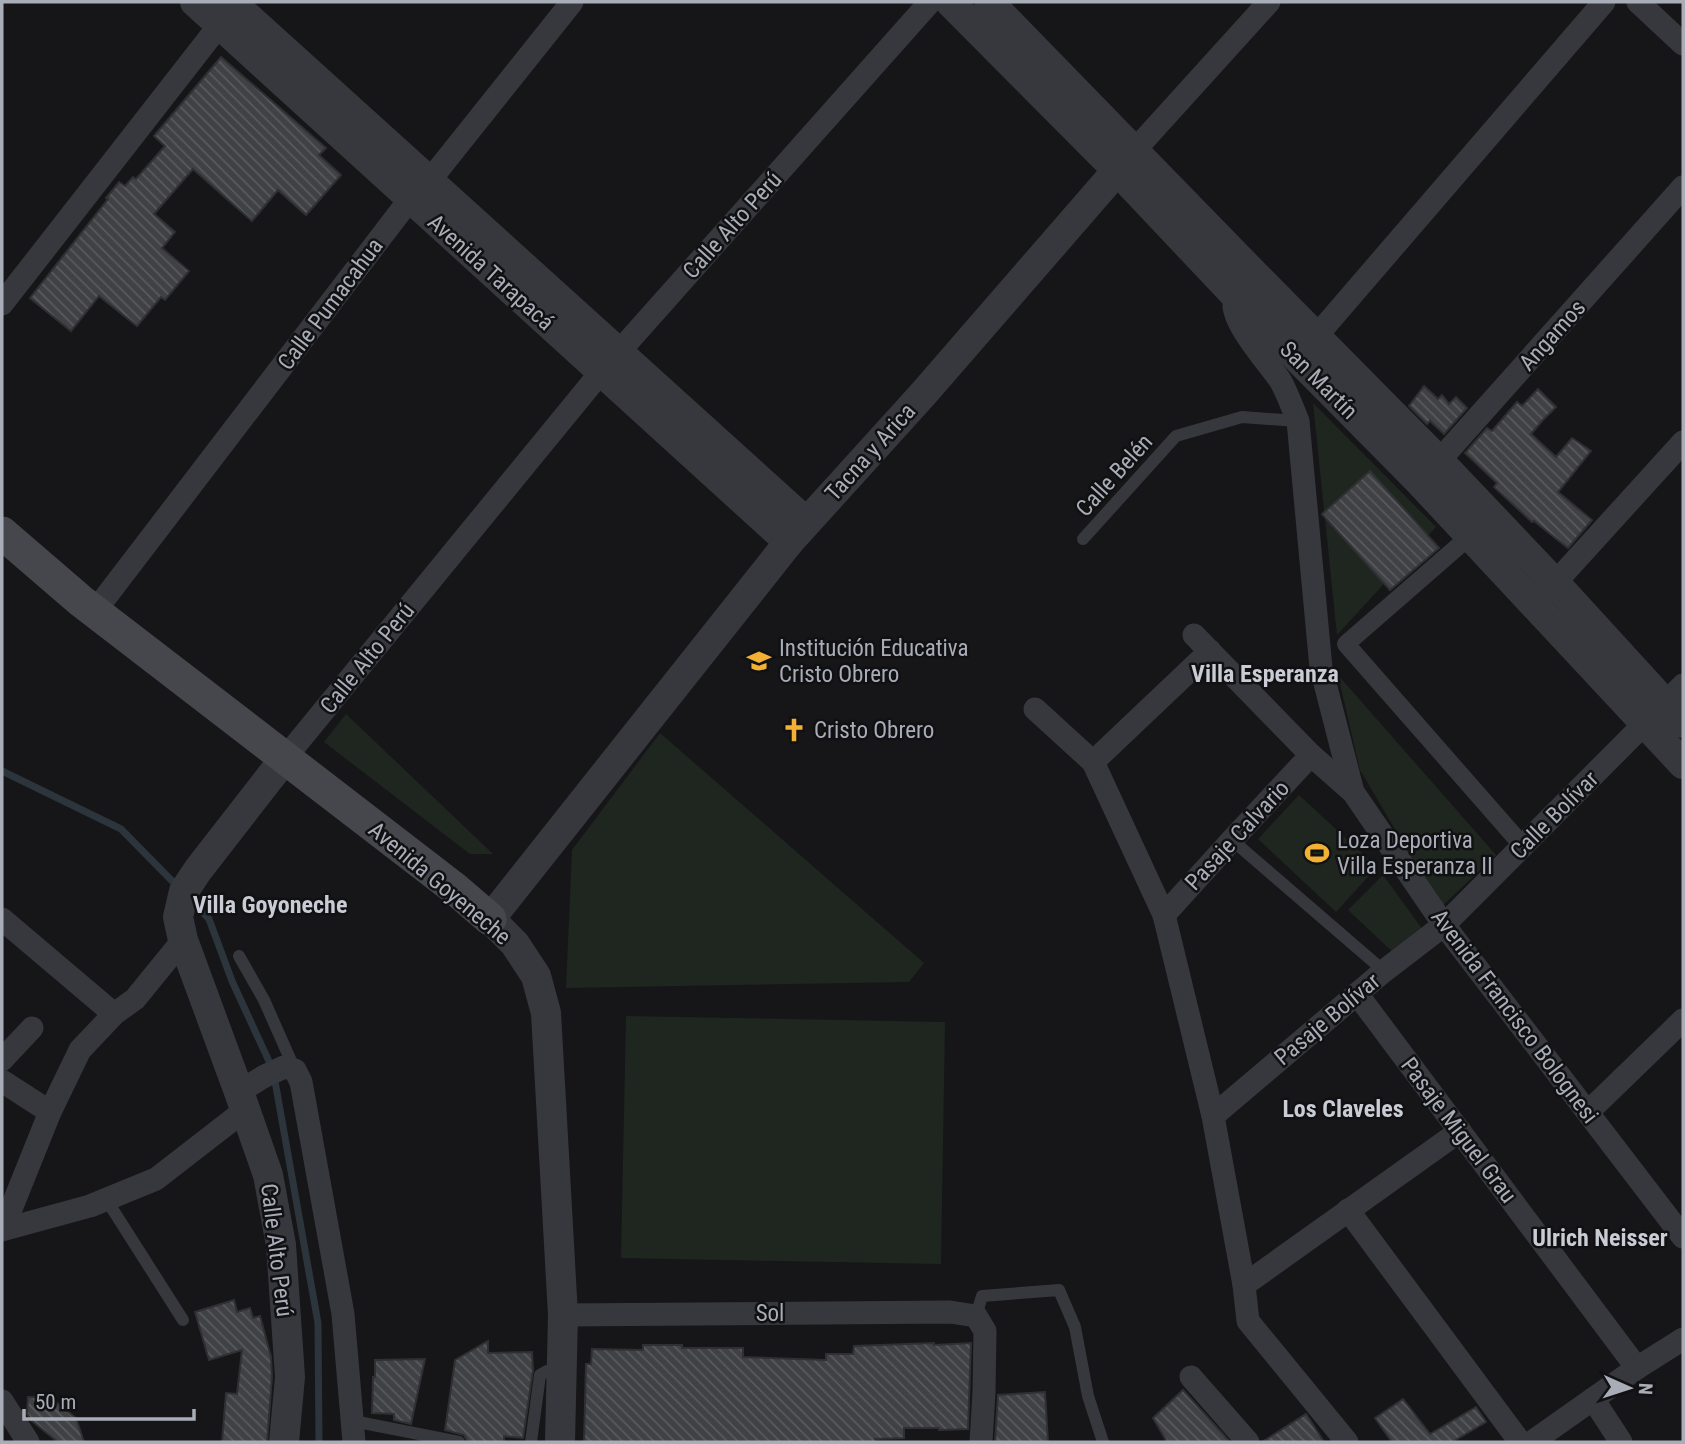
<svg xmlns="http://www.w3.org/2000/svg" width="1685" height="1444" font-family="'Roboto Condensed',sans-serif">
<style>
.grass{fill:#1e261f}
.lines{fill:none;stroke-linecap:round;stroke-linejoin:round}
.stream{stroke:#2c353c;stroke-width:7}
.building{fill:url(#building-back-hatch);stroke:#303034;stroke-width:2}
.service{stroke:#37383d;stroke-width:12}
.pedestrian{stroke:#37383d;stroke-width:18}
.minor{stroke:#37383d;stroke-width:23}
.tertiary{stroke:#37383d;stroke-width:30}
.secondary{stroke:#45474d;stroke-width:33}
.labels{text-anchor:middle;stroke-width:5;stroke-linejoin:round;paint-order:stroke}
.street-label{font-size:23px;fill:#a8adb8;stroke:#111113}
.poi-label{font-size:23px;fill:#a8adb8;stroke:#111113;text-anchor:start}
.neighbourhood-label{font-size:24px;font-weight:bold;fill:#c9ccd4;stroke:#111113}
</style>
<defs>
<pattern id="building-back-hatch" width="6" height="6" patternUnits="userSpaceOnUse" patternTransform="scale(1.75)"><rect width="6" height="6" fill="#404145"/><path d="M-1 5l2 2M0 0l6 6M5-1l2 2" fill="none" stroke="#595a5e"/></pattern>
</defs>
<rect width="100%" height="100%" fill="#161618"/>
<g class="grass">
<polygon points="1313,403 1436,527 1337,635"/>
<polygon points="1338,675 1496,855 1441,907 1360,770"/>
<polygon points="346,714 493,854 470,854 324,742"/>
<polygon points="660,733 924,963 909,982 566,988 572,850"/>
<polygon points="1299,795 1377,867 1336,912 1258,839"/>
<polygon points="1383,875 1423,930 1395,954 1348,910"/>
<polygon points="626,1016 945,1022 941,1264 621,1258"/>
</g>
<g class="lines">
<g class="stream">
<polyline points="2,771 121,829 178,887"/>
<polyline points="191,900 209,919 232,981 273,1070 318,1323 319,1442"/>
</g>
</g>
<g class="building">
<polygon points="221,57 326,148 319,155 341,175 306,215 278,190 252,221 193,169 154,214 175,232 162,248 189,271 165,300 161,297 137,326 99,296 71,331 30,298 108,199 106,198 119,182 125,186 133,177 136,179 165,146 154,136"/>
<polygon points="1424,386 1438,399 1442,395 1449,404 1456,397 1467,408 1444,434 1430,421 1427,424 1409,406"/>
<polygon points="1538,389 1556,407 1542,421 1531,434 1556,457 1572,438 1591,451 1558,492 1592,520 1568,548 1534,521 1532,522 1494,487 1497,483 1465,453 1487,428 1492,431 1517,402 1522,406"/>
<polygon points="1370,471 1439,548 1390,590 1322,514"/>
<polygon points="234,1300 237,1312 250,1308 253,1318 260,1316 271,1357 272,1377 267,1442 222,1442 226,1393 237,1394 242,1350 209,1360 195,1312"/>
<polygon points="488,1341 488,1353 532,1352 533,1370 523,1438 504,1436 504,1442 468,1442 464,1435 445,1430 455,1360"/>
<polygon points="934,1343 934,1345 971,1343 968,1429 939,1430 939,1428 904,1428 904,1438 875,1439 875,1442 584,1442 586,1364 591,1364 592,1349 643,1350 643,1345 682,1345 682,1348 743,1348 743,1357 826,1360 826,1354 853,1354 854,1346"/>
<polygon points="425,1359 411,1424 394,1420 394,1414 372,1413 373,1377 375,1377 375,1360"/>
<polygon points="1183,1390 1230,1442 1167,1442 1153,1418"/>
<polygon points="1045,1392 1048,1442 995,1442 998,1395"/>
<polygon points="28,1397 51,1398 76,1418 84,1442 58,1442 32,1421 27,1414"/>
<polygon points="1403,1399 1430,1434 1476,1407 1486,1422 1452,1442 1392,1442 1375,1418"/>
<polygon points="1306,1414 1324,1442 1262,1442"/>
</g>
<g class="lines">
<g class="service">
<polyline points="1083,539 1176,436 1242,417 1298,421"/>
<polyline points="1232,840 1384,971"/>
<polyline points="239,956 264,1000 295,1070"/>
<polyline points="106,1199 183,1320"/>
<polyline points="976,1316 982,1296 1059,1290 1075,1327 1088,1396 1103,1442"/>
<polyline points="353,1421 459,1442"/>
<polyline points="531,1442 540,1375 547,1371 561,1372"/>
</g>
<polyline class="pedestrian" points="1470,536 1346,644 1523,846"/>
<g class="minor">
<polyline points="1638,2 1683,44"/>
<polyline points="1134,151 1269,2"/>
<path d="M1241 291C1237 295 1234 299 1234 305 1234 325 1268 363 1280 380 1287 392 1292 407 1298 421L1321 668 1353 792 1444 925 1683 1237"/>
<polyline points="2,304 228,14"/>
<polyline points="1307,347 1604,2"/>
<polyline points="1429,472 1683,187"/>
<polyline points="1544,595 1683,442"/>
<polyline points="95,611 410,199 430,180 572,2"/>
<polyline points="1194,635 1311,755 1353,792"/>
<polyline points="1035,709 1093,762 1164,915 1213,1116 1244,1285 1248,1321 1347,1442"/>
<polyline points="285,758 601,372 930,2"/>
<polyline points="1093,762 1210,651"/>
<polyline points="1164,915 1232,840 1311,755"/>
<polyline points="2,919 114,1014"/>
<polyline points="1357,994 1637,1368"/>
<polyline points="2,1060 32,1028"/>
<polyline points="2,1081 50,1112"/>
<polyline points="239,1092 263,1077 284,1067 295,1070 301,1082 343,1314 354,1442"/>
<polyline points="1588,1112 1683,1020"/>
<polyline points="1213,1116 1384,971 1444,925 1683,685"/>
<polyline points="1348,1210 1520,1442"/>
<polyline points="3,1229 50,1112 80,1050 114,1014 135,999 183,940"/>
<polyline points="2,1230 90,1206 156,1179 245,1110"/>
<polyline points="1244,1285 1460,1131"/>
<polyline points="563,1315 950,1312 976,1316 985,1331 984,1392 981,1442"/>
<polyline points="1191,1377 1248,1442"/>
<polyline points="1593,1399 1621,1442"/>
<polyline points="2,1401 28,1442"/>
<polyline points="1532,1442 1637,1368 1683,1339"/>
</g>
<g class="tertiary">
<polyline points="195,2 789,542"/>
<polyline points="231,2 806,522"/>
<polyline points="950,2 1117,170 1236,296 1419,481 1683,764"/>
<polyline points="989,2 1255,275 1439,461 1555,583 1683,723"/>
<polyline points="284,1442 290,1377 281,1245 268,1175 239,1092 183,940 178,917 184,891 198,870 285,758"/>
<polyline points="560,1442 563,1315 546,1013 536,976 515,944 490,919 789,542 924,393 1134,151"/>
</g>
<polyline class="secondary" points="2,533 81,601 454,888 490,919"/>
</g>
<defs>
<g id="school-bare" transform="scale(1.89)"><path d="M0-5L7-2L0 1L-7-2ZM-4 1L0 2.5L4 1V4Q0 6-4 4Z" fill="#f2b134" stroke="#111113" stroke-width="2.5" paint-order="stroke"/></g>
<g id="church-bare" transform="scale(1.89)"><path d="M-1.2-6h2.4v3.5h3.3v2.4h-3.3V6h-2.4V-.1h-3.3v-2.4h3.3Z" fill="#f2b134" stroke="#111113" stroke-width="2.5" paint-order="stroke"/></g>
<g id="stadium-bare" transform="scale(1.89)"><path d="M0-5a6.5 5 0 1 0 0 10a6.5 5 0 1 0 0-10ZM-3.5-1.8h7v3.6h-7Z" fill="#f2b134" stroke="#111113" stroke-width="2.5" paint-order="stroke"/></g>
</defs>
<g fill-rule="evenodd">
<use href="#school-bare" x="759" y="661"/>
<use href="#church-bare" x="794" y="730"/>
<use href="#stadium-bare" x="1317" y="853"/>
</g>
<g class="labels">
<g class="street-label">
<text transform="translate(732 225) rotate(-48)" y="8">Calle Alto Perú</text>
<text transform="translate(491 272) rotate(42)" y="8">Avenida Tarapacá</text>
<text transform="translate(330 304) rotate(-53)" y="8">Calle Pumacahua</text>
<text transform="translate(1552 335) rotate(-48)" y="8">Angamos</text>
<text transform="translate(1319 380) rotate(45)" y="8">San Martín</text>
<text transform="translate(870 452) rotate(-48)" y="8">Tacna y Arica</text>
<text transform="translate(1114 475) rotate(-48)" y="8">Calle Belén</text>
<text transform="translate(367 658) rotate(-51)" y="8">Calle Alto Perú</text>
<text transform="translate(1554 815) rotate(-45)" y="8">Calle Bolívar</text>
<text transform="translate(1237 835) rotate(-47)" y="8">Pasaje Calvario</text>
<text transform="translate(440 883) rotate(40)" y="8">Avenida Goyeneche</text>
<text transform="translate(1515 1016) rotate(53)" y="8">Avenida Francisco Bolognesi</text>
<text transform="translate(1327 1019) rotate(-40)" y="8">Pasaje Bolívar</text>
<text transform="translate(1459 1130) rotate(53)" y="8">Pasaje Miguel Grau</text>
<text transform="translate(277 1250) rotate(83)" y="8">Calle Alto Perú</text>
<text x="770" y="1321">Sol</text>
</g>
<g class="poi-label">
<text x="779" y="656">Institución Educativa<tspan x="779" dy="26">Cristo Obrero</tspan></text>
<text x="814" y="738">Cristo Obrero</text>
<text x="1337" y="848">Loza Deportiva<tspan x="1337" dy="26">Villa Esperanza II</tspan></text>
</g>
<g class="neighbourhood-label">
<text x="1265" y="682">Villa Esperanza</text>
<text x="270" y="913">Villa Goyoneche</text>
<text x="1343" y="1117">Los Claveles</text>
<text x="1600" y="1246">Ulrich Neisser</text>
</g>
</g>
<rect width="1685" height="1444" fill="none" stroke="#a8adb8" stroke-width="7"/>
<g transform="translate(1629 1388) rotate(93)" stroke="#111113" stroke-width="5" paint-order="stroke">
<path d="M0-5L12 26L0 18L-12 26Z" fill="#a8adb8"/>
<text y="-10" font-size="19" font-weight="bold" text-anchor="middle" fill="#a8adb8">N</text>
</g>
<path d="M24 1409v10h170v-10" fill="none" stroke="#a8adb8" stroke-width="3.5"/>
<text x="35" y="1409" font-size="21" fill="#a8adb8" stroke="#111113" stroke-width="5" paint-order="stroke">50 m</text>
</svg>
